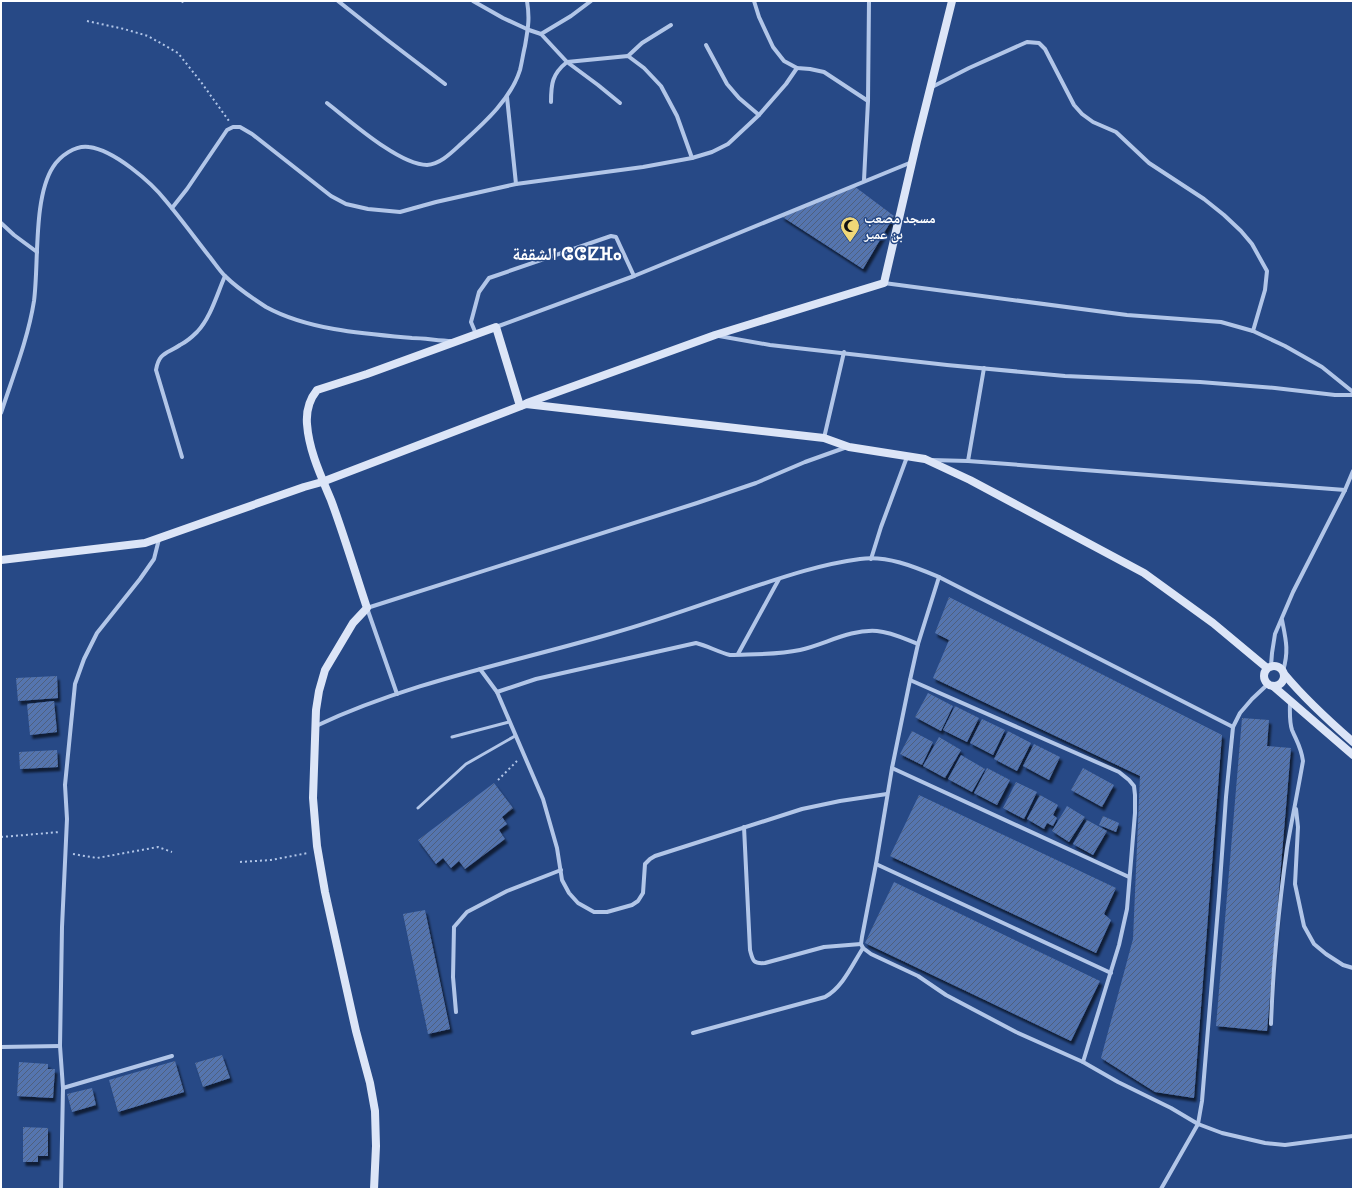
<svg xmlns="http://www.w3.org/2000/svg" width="1354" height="1190" font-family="Signika,'Noto Naskh Arabic','Noto Sans Tifinagh',sans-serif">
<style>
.building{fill:url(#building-hatch);filter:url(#shadow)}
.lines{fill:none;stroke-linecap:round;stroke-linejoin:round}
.path{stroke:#b2c6e8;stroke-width:2;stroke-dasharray:2 3;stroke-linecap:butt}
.lane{stroke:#b2c6e8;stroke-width:3}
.street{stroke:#b2c6e8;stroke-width:4}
.secondary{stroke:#dce5f7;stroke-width:8}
.labels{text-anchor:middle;stroke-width:3;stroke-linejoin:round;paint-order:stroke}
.poi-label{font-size:14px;font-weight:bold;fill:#fff;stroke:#274986;text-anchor:start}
.district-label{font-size:18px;font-weight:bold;fill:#fff;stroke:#274986}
</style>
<defs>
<pattern id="building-hatch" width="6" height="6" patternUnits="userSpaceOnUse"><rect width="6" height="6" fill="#5475af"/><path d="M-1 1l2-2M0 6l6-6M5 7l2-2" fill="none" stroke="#50607e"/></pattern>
<filter id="shadow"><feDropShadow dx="2.5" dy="4" stdDeviation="1" flood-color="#0009"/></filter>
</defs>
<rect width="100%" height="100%" fill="#274986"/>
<g class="building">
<polygon points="854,186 894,216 863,269 781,216"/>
<polygon points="949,597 1222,735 1194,1098 1155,1092 1101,1058 1133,939 1140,776 933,678 949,640 935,633"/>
<polygon points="57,676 58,698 18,701 16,678"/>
<polygon points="928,693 953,706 941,731 915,717"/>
<polygon points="54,701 57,732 30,735 27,704"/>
<polygon points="955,706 979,718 967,742 943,730"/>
<polygon points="1242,718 1269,720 1267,746 1291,748 1267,1031 1216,1026"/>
<polygon points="982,719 1005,730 993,755 970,743"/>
<polygon points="912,731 933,742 922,765 900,754"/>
<polygon points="1008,731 1031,743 1017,771 994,759"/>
<polygon points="939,737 961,750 945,778 923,766"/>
<polygon points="1034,744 1060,757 1049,780 1023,766"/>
<polygon points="57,750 58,767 20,769 19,752"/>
<polygon points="961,755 985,769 972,792 948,779"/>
<polygon points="987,768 1010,780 997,805 974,793"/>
<polygon points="1083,768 1114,785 1102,807 1071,790"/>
<polygon points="1016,782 1037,792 1024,819 1003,808"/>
<polygon points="494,783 513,808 502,817 507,824 499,830 505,839 465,869 459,861 451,868 443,858 436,864 418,840"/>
<polygon points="919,795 1116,888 1104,914 1111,920 1096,953 890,856"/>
<polygon points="1040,795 1058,805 1053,815 1057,818 1053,826 1047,823 1044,829 1027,819"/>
<polygon points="1067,806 1085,817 1069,842 1052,831"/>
<polygon points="1103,816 1119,823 1116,832 1099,825"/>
<polygon points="1087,820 1107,831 1093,855 1073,844"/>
<polygon points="894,882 1100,981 1071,1041 865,943"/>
<polygon points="425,910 450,1029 428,1034 403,914"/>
<polygon points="222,1055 230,1078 203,1087 195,1063"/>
<polygon points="175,1061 184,1092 118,1112 109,1080"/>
<polygon points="19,1062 48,1064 48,1069 55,1069 53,1098 17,1096"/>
<polygon points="92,1088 96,1105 72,1112 67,1094"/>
<polygon points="23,1127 48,1128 48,1156 38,1156 38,1162 23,1162"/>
</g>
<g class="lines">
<g class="path">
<polyline points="182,1 183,3"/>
<polyline points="87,21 124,29 148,36 178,53 201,82 229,121"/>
<polyline points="498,780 517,761"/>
<polyline points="1,837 60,832"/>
<polyline points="73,854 97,858 158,847 172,852"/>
<polyline points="240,862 271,860 308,853"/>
</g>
<g class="lane">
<polyline points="452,737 509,722"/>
<polyline points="418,808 466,764 515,736"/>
</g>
<g class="street">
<polyline points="338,1 386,39 445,84"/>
<polyline points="473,1 503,18 529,30 541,34 567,62 628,56 644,68 661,86 677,116 692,158 712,152 728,144 759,115 786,84 797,68"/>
<polyline points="754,1 759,17 773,47 784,61 797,68 810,69 824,72 868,101"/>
<polyline points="541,34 571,16 591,1"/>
<polyline points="706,45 727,84 739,98 759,115"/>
<polyline points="628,56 642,43 671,25"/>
<polyline points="930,88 969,68 1027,42 1039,43 1045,49 1074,105 1082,114 1093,122 1116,132 1149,163 1204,199 1224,215 1241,231 1252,244 1267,271 1265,290 1253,331"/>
<polyline points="507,97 516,184"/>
<path d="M551 102C551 84 552 74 567 62L598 85 620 103"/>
<path d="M327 103C349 120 399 165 427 165 441 164 452 152 462 143 484 123 511 99 520 70 522 62 523 54 525 46 528 28 530 19 527 1"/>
<polyline points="864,180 868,101 869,1"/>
<polyline points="172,208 187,189 227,130 233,127 240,127 252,134 331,196 346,204 368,209 400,212 436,202 516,184 643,167 692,158"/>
<polyline points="1,223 14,235 37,252"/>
<polyline points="884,283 1127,315 1221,322 1253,331 1285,346 1322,367 1353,392"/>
<polyline points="496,327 634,276 912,162"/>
<polyline points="476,334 471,322 479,292 489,278 611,236 616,237 634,276"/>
<polyline points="719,336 770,345 947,365 1065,376 1200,382 1275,388 1335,395 1353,395"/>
<path d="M1 413C13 376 28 339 34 301 39 264 33 198 53 167 60 156 75 145 89 147 114 150 151 182 166 201 181 219 195 238 209 256 214 262 219 270 225 276 237 288 252 298 266 307 308 330 365 334 412 338 425 338 439 341 452 341"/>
<polyline points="824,438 844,352"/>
<path d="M182 457 156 370C159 352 167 354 180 345 186 342 193 336 197 332 211 317 217 294 225 276"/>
<polyline points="931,460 968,461 1345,490"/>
<polyline points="968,461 984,368"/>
<polyline points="871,559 881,527 907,457"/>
<polyline points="939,577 918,644 910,680 892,768 876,864 862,937 861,944 863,948 871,954 918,976 946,995 1016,1032 1083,1062 1118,1082 1171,1108 1198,1124 1222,1133 1265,1143 1285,1145 1353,1136"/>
<path d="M1282 620C1286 640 1289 651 1283 671"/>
<polyline points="738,654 779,579"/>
<polyline points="1271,666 1272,653 1275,634 1293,592 1345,490 1353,471"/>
<path d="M480 669 497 692 536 679 696 643C708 646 718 652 730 655 753 654 777 655 800 650 826 644 850 629 877 631 891 632 905 639 918 644"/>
<polyline points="910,680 1119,772 1129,780 1134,786 1135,795 1135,813 1127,909 1119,945 1083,1062"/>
<polyline points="497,692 543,799 557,848 562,880 569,893 578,903 594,912 607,912 632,905 638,901 643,893 645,864 650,859 655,856 802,809 840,801 887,794"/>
<polyline points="397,694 367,608 697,503 756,483 805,462 847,447"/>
<path d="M316 726C409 682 511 663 610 634 657 621 703 604 750 588 786 576 822 564 860 559 887 555 915 567 939 577L1233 727"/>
<polyline points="892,768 1129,877"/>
<polyline points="1296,809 1298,827 1295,884 1304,926 1314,944 1326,954 1343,965 1353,968"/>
<path d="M744 827 750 950C753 961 753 964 765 963L824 947 861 944"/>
<polyline points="876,864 1111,973"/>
<polyline points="456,1012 453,977 454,927 467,912 507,891 561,870"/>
<path d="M1271 1024C1273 965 1279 906 1287 848 1292 819 1298 790 1303 761 1301 747 1297 742 1292 730 1289 721 1290 711 1290 701"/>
<path d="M693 1033 825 997C843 987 852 965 863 948"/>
<polyline points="1,1047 60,1046"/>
<polyline points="63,1088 172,1056"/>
<polyline points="61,1189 63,1088 60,1046 62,927 67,819 65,785 75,684 84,659 97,633 140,579 154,559 159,539"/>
<polyline points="1161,1189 1198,1124 1202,1101 1219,896 1226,797 1233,727 1240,713 1252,699 1268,684"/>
</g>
<g class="secondary">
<polyline points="527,403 715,335 884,283 917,141 952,1"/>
<polyline points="1,560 145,543 304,487 322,482 526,404 824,438 849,447 925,459 970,480 1144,573 1213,623 1267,668"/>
<circle cx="1274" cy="676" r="10"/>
<path d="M1285 675C1305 699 1329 721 1353 742"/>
<polyline points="1273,686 1353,755"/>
<path d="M374 1189 376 1146 375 1111 370 1083 356 1031 325 892 317 846 313 798 316 710 319 691 325 670 353 623 367 608C355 572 344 535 331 500 321 476 309 451 307 424 306 411 309 400 317 390L367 374 496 327 520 406"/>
</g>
</g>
<defs>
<g id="mosque-pin" transform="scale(1)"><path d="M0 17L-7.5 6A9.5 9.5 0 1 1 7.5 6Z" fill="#f0d777" stroke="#274986"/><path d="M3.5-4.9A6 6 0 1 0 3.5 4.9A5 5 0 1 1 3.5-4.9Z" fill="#111"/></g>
</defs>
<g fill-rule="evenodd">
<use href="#mosque-pin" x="850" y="226"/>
</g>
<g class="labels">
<g class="poi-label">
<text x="864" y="223">مسجد مصعب<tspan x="864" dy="16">بن عمير</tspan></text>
</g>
<g class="district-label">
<text x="567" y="260">الشقفة ⵛⵛⵇⴼⴰ</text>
</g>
</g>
<rect width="1354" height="1190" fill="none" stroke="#ffffff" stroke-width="4"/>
</svg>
